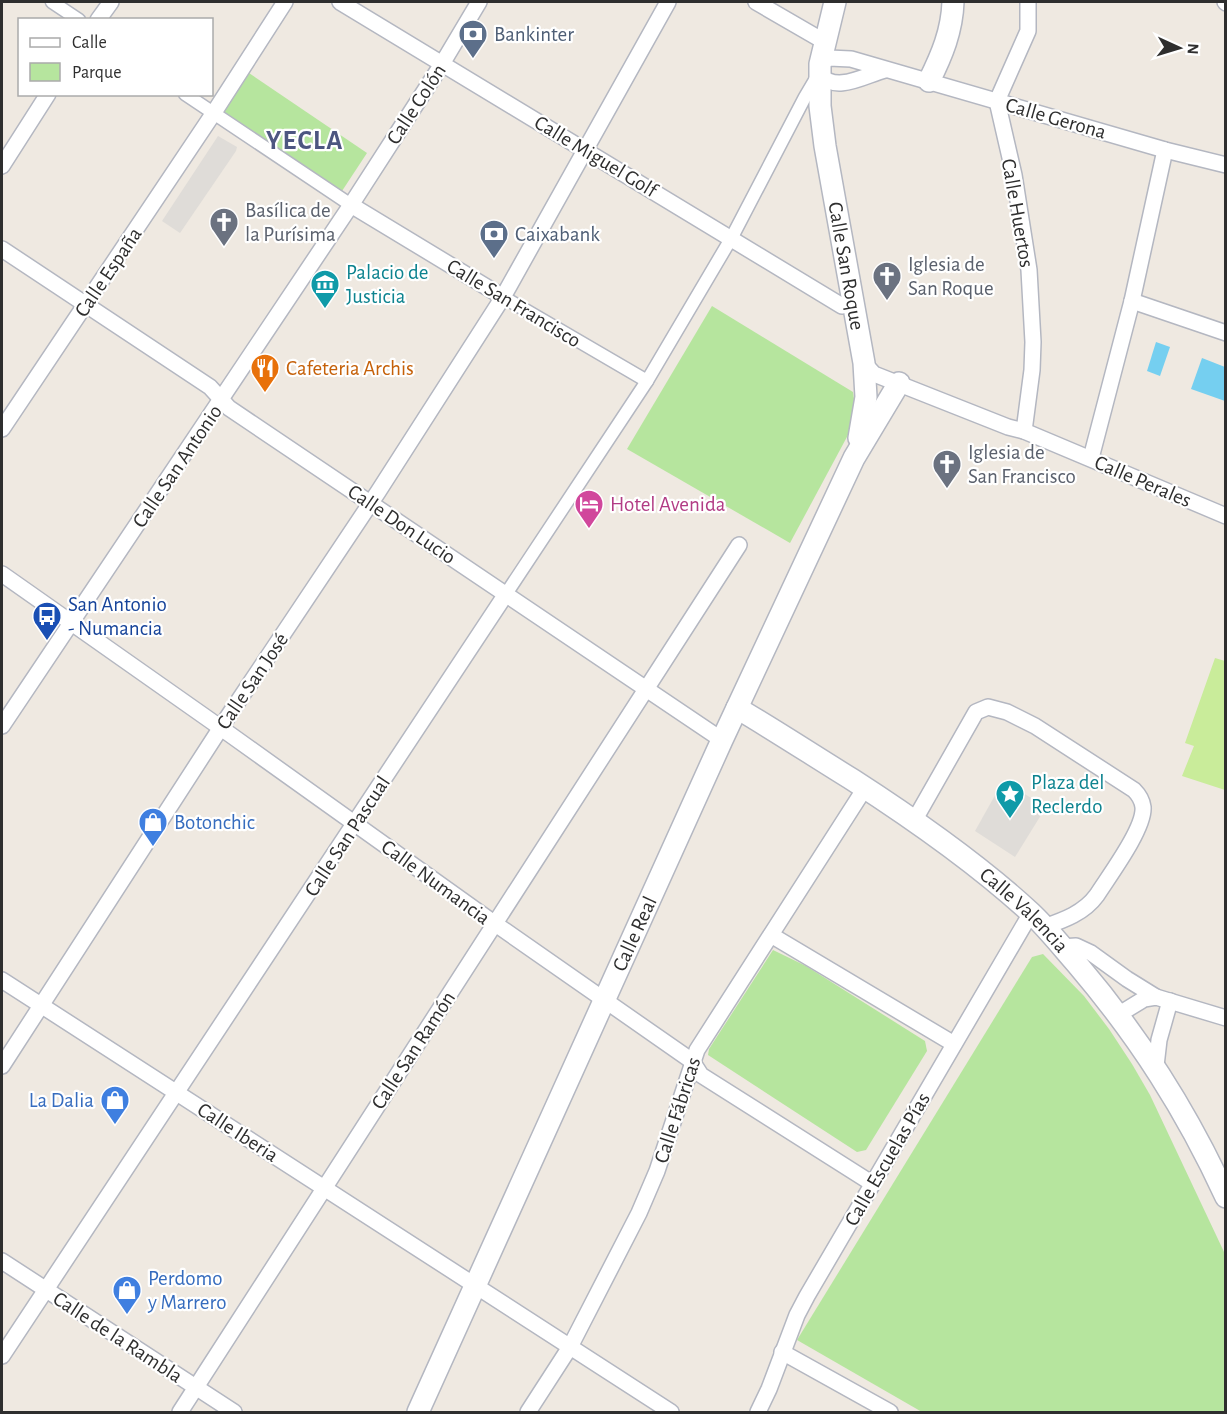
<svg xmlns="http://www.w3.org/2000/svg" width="1227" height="1414" font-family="'Alegreya Sans',sans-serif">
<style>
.green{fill:#b6e59e}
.pitch{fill:#c9ec9a}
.plaza{fill:#dfdcd8}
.water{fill:#75cff0}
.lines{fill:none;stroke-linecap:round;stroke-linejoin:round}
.pedestrian-casing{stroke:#b4b7c1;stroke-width:15}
.minor-casing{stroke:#b4b7c1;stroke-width:18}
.secondary-casing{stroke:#b4b7c1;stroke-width:24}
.pedestrian{stroke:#fff;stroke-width:12}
.minor{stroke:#fff;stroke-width:15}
.secondary{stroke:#fff;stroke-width:21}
.labels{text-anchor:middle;stroke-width:4.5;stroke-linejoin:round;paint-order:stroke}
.service-label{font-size:21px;fill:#4e5e75;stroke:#fff;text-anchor:start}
.street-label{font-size:21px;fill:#2e2e2e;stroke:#fff}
.worship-label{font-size:21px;fill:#5b616d;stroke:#fff;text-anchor:start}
.culture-label{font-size:21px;fill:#0d838f;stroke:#fff;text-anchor:start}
.food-label{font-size:21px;fill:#c56008;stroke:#fff;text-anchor:start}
.hotel-label{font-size:21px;fill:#b23c85;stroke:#fff;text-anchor:start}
.transit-label{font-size:21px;fill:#164399;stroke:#fff;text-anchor:start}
.shop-label{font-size:21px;fill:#366cbe;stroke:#fff;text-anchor:start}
.district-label{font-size:27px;font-weight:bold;letter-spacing:1.5px;fill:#4d5680;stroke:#fff}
</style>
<rect width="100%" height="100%" fill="#efe9e1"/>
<g class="green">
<polygon points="249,73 367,153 342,191 224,112"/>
<polygon points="712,306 853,392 855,406 848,435 790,543 627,449"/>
<polygon points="773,950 806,966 925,1041 927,1051 866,1150 857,1152 708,1055 709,1049"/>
<polygon points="1043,954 1084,996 1109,1029 1132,1064 1150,1095 1225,1254 1225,1412 922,1412 797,1340 1032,957"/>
</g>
<polygon class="pitch" points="1215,658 1225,661 1225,790 1182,776 1194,746 1185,743"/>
<g class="plaza">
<polygon points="218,136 237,147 236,151 180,233 162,221"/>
<polygon points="1003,781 1046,807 1015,857 975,831"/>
</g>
<g class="water">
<polygon points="1156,342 1170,347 1160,376 1147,371"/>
<polygon points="1202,358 1225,367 1225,401 1191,389"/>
</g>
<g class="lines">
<g class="pedestrian-casing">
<g id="pedestrian">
<polyline points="52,2 79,20"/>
<polyline points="185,94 351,205"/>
<polyline points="503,297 647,381"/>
<polyline points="506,594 647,381 732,237 805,97 818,75"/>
</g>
</g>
<g class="minor-casing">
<g id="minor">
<polyline points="340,2 842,306 853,303"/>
<polyline points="756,2 825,42"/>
<polyline points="1225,2 1226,3"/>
<polyline points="98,20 111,2"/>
<polyline points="820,64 829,58 851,59 1165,150 1226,165"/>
<path d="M819 74C836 94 865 75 885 70"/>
<polyline points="2,166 48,94"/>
<polyline points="351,205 503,297"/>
<polyline points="2,249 210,387 229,408 722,740"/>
<polyline points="1132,301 1226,333"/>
<polyline points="864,363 874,374 1008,427 1024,431 1226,516"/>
<polyline points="2,429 213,114 285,2"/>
<polyline points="1024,431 1032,370 1033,342 1029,270 1014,175 997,101 1028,31 1028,2"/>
<polyline points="1091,458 1132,301 1165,150"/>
<polyline points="2,574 221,728 494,923 692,1061 701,1075 873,1184"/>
<polyline points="2,726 351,205 442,64 479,2"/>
<path d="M914 821 976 712 988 707 1007 712 1035 726 1134 790C1139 795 1142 799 1143 807 1145 828 1109 876 1097 895 1084 913 1064 920 1044 927"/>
<polyline points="771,935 954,1044"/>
<polyline points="1061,947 1076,946 1091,953 1127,979 1156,997"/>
<polyline points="2,980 671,1412"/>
<polyline points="1118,1015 1144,999 1156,997 1226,1018"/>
<polyline points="2,1066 229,715 378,492 503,297 668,2"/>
<polyline points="1156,1066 1159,1040 1170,1001"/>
<polyline points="2,1261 234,1412"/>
<polyline points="782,1352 890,1412"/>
<polyline points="2,1356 506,594"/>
<polyline points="180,1412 739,545"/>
<polyline points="528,1412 570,1347 639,1213 657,1171 697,1050 865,788"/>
<polyline points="758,1412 769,1389 797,1315 807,1296 1031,913"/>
</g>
</g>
<g class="secondary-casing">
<g id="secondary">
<path id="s1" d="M835 2 820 64V106L825 146 864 363 866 397 859 438"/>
<path d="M929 81C942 55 952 31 953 2"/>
<path id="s2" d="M737 708C776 731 814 756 853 780 915 820 977 863 1031 913 1048 929 1062 947 1077 964 1139 1037 1186 1110 1226 1197"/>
<path id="s3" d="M418 1412 722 740 854 458 899 383"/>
</g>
</g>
<use href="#pedestrian" class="pedestrian"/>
<use href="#minor" class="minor"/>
<use href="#secondary" class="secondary"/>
</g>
<defs>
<g id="bank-pin" transform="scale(1.5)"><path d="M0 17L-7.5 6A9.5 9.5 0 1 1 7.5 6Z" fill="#5c6f8a" stroke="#fff"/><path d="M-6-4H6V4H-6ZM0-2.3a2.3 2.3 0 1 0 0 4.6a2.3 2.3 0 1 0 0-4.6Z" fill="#fff"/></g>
<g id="church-pin" transform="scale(1.5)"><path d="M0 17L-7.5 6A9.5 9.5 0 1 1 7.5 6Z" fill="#6b7280" stroke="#fff"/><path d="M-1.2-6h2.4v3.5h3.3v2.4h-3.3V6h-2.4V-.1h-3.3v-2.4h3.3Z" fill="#fff"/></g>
<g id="museum-pin" transform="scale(1.5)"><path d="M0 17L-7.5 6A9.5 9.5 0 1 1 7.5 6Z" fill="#0f9aa8" stroke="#fff"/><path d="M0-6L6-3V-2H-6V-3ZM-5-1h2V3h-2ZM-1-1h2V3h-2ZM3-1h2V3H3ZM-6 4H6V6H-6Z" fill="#fff"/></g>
<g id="restaurant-pin" transform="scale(1.5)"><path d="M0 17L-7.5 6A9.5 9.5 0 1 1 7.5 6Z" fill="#e8710a" stroke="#fff"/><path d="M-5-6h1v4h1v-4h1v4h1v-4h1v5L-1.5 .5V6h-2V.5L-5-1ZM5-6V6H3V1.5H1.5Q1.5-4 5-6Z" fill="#fff"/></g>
<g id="hotel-pin" transform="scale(1.5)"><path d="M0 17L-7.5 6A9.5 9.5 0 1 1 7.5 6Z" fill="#d1479c" stroke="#fff"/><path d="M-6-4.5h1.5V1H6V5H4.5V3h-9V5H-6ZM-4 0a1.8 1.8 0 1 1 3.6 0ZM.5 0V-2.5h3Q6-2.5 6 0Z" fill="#fff"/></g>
<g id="bus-pin" transform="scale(1.5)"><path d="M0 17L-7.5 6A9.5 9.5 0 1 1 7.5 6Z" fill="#1a4fb4" stroke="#fff"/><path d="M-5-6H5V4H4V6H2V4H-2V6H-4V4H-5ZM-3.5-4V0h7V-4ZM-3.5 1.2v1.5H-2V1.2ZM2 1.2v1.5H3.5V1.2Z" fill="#fff"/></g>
<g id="sight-pin" transform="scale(1.5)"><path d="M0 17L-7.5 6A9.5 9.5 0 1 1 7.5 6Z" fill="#0f9aa8" stroke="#fff"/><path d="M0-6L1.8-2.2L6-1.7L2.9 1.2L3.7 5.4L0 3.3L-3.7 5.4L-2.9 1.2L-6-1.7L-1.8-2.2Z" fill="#fff"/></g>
<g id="shop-pin" transform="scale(1.5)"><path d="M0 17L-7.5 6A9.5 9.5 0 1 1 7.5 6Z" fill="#3f7fe0" stroke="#fff"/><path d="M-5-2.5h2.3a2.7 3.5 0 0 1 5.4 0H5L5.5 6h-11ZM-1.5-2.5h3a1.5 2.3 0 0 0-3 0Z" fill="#fff"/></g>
</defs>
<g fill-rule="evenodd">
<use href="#bank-pin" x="473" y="34"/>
<use href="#church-pin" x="224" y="222"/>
<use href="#bank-pin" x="494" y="234"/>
<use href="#church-pin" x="887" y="276"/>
<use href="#museum-pin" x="325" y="284"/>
<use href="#restaurant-pin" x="265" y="368"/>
<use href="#church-pin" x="947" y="464"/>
<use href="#hotel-pin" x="589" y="504"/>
<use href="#bus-pin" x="47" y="616"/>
<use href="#sight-pin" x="1010" y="794"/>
<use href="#shop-pin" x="153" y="822"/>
<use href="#shop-pin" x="115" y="1100"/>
<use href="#shop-pin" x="127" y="1290"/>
</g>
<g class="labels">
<g class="service-label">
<text x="494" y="41">Bankinter</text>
<text x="515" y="241">Caixabank</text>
</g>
<g class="street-label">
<text transform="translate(416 104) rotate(-57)" y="7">Calle Colón</text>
<text transform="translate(1056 118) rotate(16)" y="7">Calle Gerona</text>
<text transform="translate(596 156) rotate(31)" y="7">Calle Miguel Golf</text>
<text transform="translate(1018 213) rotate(80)" y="7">Calle Huertos</text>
<text dy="7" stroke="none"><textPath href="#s1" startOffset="268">Calle San Roque</textPath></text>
<text transform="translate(108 272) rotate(-56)" y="7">Calle España</text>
<text transform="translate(514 303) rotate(31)" y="7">Calle San Francisco</text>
<text transform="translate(177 466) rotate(-56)" y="7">Calle San Antonio</text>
<text transform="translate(1143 481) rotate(23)" y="7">Calle Perales</text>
<text transform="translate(402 524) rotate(34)" y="7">Calle Don Lucio</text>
<text transform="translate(252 681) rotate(-56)" y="7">Calle San José</text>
<text transform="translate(347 836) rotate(-57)" y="7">Calle San Pascual</text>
<text transform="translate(436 882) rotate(36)" y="7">Calle Numancia</text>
<text dy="7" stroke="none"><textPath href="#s2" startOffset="352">Calle Valencia</textPath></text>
<text dy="7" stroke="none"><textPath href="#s3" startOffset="525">Calle Real</textPath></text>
<text transform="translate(413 1050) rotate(-57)" y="7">Calle San Ramón</text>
<text transform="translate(677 1110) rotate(-72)" y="7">Calle Fábricas</text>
<text transform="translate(238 1132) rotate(33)" y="7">Calle Iberia</text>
<text transform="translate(887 1159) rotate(-60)" y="7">Calle Escuelas Pías</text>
<text transform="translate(118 1337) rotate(33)" y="7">Calle de la Rambla</text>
</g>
<g class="worship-label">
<text x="245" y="217">Basílica de<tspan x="245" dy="24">la Purísima</tspan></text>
<text x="908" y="271">Iglesia de<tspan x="908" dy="24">San Roque</tspan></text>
<text x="968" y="459">Iglesia de<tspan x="968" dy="24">San Francisco</tspan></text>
</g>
<g class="culture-label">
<text x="346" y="279">Palacio de<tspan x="346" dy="24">Justicia</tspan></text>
<text x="1031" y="789">Plaza del<tspan x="1031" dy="24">Reclerdo</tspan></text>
</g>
<g class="food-label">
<text x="286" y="375">Cafeteria Archis</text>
</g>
<g class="hotel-label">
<text x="610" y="511">Hotel Avenida</text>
</g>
<g class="transit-label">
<text x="68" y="611">San Antonio<tspan x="68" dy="24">- Numancia</tspan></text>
</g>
<g class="shop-label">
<text x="174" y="829">Botonchic</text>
<text x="94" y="1107" text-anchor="end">La Dalia</text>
<text x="148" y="1285">Perdomo<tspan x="148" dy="24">y Marrero</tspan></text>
</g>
<g class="district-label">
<text x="305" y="149">YECLA</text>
</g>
</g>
<rect width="1227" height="1414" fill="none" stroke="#2e2e2e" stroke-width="6"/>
<rect x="18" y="18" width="195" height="78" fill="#ffffff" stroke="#ababab" stroke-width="1.5"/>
<rect x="30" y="38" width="30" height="9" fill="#ffffff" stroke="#ababab" stroke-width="1.5"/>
<text x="72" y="48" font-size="18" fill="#2e2e2e">Calle</text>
<rect x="30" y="63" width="30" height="18" fill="#b6e59e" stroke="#ababab" stroke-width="1.5"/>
<text x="72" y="78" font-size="18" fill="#2e2e2e">Parque</text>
<g transform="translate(1179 48) rotate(94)" stroke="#ffffff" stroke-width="4.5" paint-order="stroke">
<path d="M0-4.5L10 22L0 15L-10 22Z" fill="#2e2e2e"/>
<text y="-9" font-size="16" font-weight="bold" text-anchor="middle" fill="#2e2e2e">N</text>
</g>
</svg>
